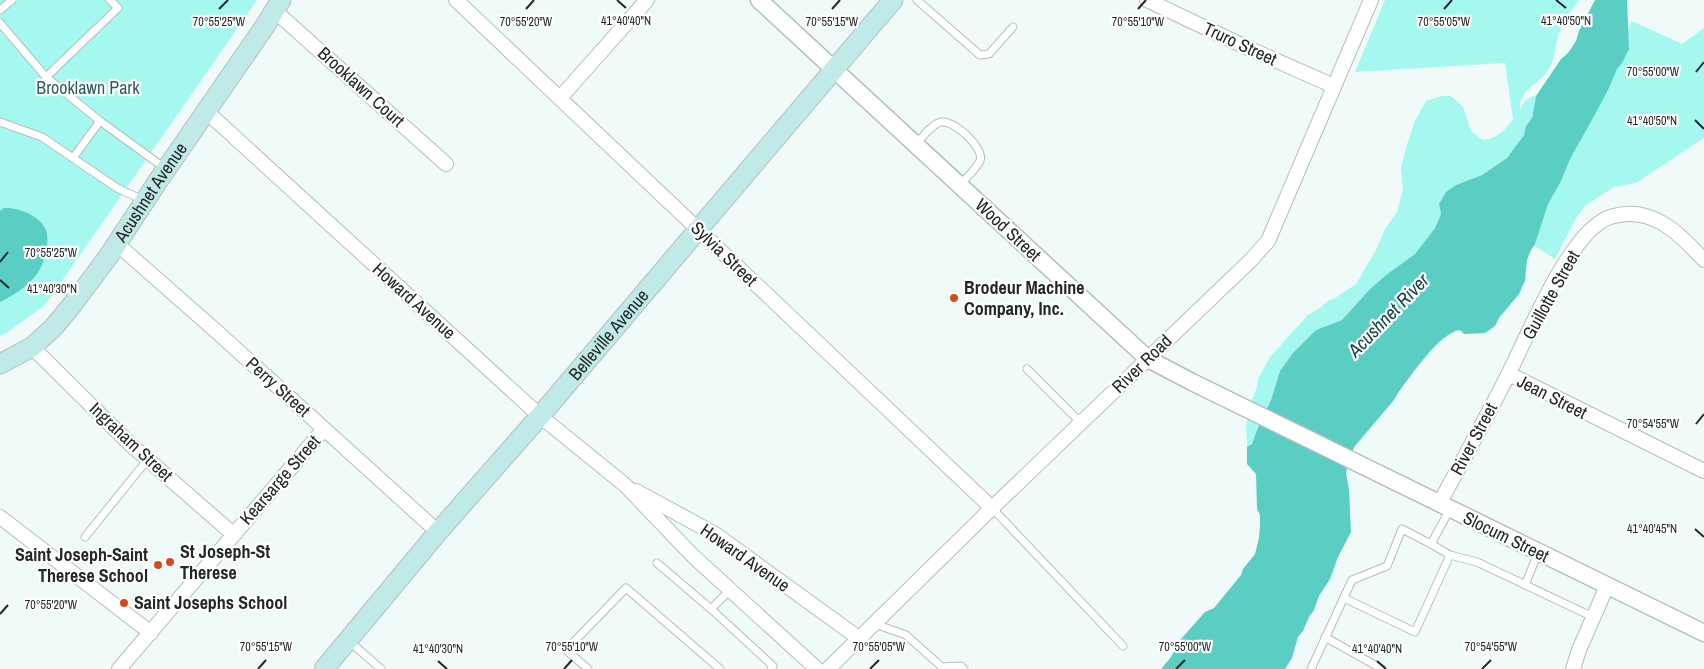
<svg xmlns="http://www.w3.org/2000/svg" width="1704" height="669" font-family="'Archivo Narrow',sans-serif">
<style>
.green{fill:#a5f8ef}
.water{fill:#5bcec4}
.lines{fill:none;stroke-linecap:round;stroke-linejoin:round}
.service-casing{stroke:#b4bebd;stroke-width:9}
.minor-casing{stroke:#b4bebd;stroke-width:16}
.tertiary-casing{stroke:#b4bebd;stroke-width:19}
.secondary-casing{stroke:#b4bebd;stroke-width:21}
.service{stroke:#fff;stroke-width:7}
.minor{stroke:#fff;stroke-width:14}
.tertiary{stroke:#fff;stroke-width:16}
.secondary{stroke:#c0eae7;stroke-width:19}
.ticks{fill:none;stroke:#232726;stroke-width:2}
.poi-dot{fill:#d24a1d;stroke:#fff;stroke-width:2}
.labels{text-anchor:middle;stroke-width:4.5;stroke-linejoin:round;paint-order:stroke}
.street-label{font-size:18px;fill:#232726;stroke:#fff}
.park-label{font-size:18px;fill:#2e605b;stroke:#fff}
.poi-label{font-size:18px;font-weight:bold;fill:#232726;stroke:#fff;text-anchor:start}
.water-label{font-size:19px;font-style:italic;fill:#134743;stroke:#fff}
.ticks-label{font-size:12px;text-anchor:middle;fill:#232726;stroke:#fff;stroke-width:4.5;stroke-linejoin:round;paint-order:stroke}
</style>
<rect width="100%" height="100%" fill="#f0fbf9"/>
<g class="green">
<polygon points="0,0 257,0 46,304 8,332 0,336"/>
<path d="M1385 0H1579C1571 11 1562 24 1558 37 1555 48 1555 60 1548 70 1539 85 1519 89 1520 109L1525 101 1533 96H1536L1532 118 1526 126 1524 135 1507 158 1482 175 1456 185 1439 204 1441 214 1435 228 1415 254 1386 275 1369 290 1342 320 1316 330 1280 371 1271 400 1257 430 1252 444 1247 447 1246 425 1250 405 1257 387 1258 379 1270 357 1308 315 1320 308 1326 302 1335 298 1356 284 1376 250 1385 229 1397 212 1403 190 1401 167 1408 141 1415 121 1426 101 1441 96H1451L1463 107 1471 131 1483 140C1497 139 1505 130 1513 119L1505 63 1355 72Z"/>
<polygon points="1632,21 1682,44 1704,28 1704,138 1636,183 1614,187 1594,200 1585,206 1575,220 1555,259 1519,236 1609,69"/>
</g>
<g class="water">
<path d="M1595 0H1627L1629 49 1622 63 1617 69 1608 90 1593 118 1570 159 1561 181 1548 204 1535 244 1530 252 1527 260 1525 281 1519 294 1499 318 1495 326 1485 333 1464 334 1460 330C1440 332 1410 377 1398 393L1394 400 1355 446 1350 455 1346 473 1349 490 1351 532 1338 557 1330 579 1319 596 1314 610 1309 617 1303 631 1298 637 1292 658 1285 669H1161L1171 657 1180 640 1205 612 1214 608 1241 575 1243 569 1255 554 1259 538 1260 525V515L1257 509 1256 474 1247 464V447L1252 444 1257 430 1271 400 1280 371 1293 353 1316 330 1342 320 1369 290 1386 275 1415 254 1435 228 1441 214 1439 204 1446 192 1456 185 1482 175 1507 158 1524 135 1526 126 1532 118 1536 96 1561 59 1568 53 1576 41 1579 31Z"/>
<path d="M4 208C19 207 44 217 47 234 49 246 44 264 37 274 27 287 14 295 0 302V211Z"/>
</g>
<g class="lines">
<g class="service-casing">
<g id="service">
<polyline points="917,0 980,55 989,54 1013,27"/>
<polyline points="0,10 12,0"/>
<polyline points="0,23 46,77 100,121"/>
<polyline points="46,77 118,8 110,0"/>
<polyline points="0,122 42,137 117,188 143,200"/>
<path d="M916 144C923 137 932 123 942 122 955 121 985 148 980 161 976 169 966 178 960 185"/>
<polyline points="73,158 100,121 166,169"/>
<polyline points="1027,369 1081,423"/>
<polyline points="992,508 1123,646"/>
<polyline points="85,537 148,459"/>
<polyline points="1450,555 1477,562 1593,617"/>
<polyline points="657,563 711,609 730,590"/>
<polyline points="1525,585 1538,553"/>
<polyline points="1344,598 1415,632 1450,555 1431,544"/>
<polyline points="711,609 773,666 771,669"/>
<polyline points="875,624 906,635 942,667 961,666 964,669"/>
<polyline points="1325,637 1382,669"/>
<polyline points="349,641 381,669"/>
<polyline points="588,669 566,650 626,588 720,669"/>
<polyline points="1311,669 1352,580 1387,566 1402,529 1431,544 1450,509"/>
</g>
</g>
<g class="minor-casing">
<g id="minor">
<polyline points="456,0 992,508"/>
<polyline points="1147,0 1250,49 1334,86"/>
<polyline points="275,11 446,164"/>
<polyline points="560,98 647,0"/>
<polyline points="207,112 540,416 625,485 693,556 817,669"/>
<polyline points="117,244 216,331 438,532"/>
<polyline points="32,347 130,444 233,534"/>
<polyline points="1509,374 1704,471"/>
<polyline points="636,491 715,534 860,639"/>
<path d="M1439 504C1462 462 1485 420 1507 377 1527 338 1569 231 1610 217 1652 204 1678 233 1704 260"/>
<polyline points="0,517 151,633"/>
<polyline points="119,669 324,429"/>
<polyline points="828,669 992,508 1251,260 1268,241 1371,0"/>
<polyline points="1573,669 1579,650 1607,586"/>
</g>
</g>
<g class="tertiary-casing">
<polyline id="tertiary" points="759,0 1148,359 1192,382 1704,633"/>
</g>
<g class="secondary-casing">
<g id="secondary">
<path id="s1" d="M0 364 32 347 54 327 72 305 108 257 158 181 265 26 281 0"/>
<path id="s2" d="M324 669 438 532 540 416 893 0"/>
</g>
</g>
<use href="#service" class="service"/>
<use href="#minor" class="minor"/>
<use href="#tertiary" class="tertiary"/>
<use href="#secondary" class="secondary"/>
</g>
<path class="ticks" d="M617 0 626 8M1556 0 1566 8M219 9 228 0M526 9 534 0M832 9 840 0M1138 9 1146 0M1444 9 1452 0M1696 72 1704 62M1695 120 1704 129M0 262 8 252M0 280 9 288M1696 424 1704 414M1695 529 1704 537M0 614 8 605M438 661 447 669M1377 661 1386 669M258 669 266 660M564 669 572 660M870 669 879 660M1176 669 1185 660M1482 669 1491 660"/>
<g class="poi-dot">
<circle cx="954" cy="298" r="5"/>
<circle cx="170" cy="562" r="5"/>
<circle cx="158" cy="565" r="5"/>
<circle cx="124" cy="603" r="5"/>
</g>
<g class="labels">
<g class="street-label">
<text transform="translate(1240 44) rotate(25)" y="6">Truro Street</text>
<text transform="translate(361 87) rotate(42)" y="6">Brooklawn Court</text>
<text dy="6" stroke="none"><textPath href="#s1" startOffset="232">Acushnet Avenue</textPath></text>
<text transform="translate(1008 230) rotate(43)" y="6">Wood Street</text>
<text transform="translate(724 254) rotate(44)" y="6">Sylvia Street</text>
<text transform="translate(1551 295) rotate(-61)" y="6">Guillotte Street</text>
<text transform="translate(414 301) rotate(42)" y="6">Howard Avenue</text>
<text dy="6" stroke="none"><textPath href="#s2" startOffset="439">Belleville Avenue</textPath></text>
<text transform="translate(1142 364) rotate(-44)" y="6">River Road</text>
<text transform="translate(278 387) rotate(42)" y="6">Perry Street</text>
<text transform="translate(1552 397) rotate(27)" y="6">Jean Street</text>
<text transform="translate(1474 439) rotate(-62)" y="6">River Street</text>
<text transform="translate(131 442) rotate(43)" y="6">Ingraham Street</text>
<text transform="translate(280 480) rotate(-49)" y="6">Kearsarge Street</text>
<text transform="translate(1506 537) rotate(26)" y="6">Slocum Street</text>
<text transform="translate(745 558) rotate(35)" y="6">Howard Avenue</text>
</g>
<g class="park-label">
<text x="88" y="94">Brooklawn Park</text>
</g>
<g class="poi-label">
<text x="964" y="294">Brodeur Machine<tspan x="964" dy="21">Company, Inc.</tspan></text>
<text x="180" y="558">St Joseph-St<tspan x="180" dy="21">Therese</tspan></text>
<text x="148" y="561" text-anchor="end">Saint Joseph-Saint<tspan x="148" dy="21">Therese School</tspan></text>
<text x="134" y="609">Saint Josephs School</text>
</g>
<g class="water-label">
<text transform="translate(1388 315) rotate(-46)" y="7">Acushnet River</text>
</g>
</g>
<g class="ticks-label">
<text x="1566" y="25">41°40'50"N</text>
<text x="626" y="25">41°40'40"N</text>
<text x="526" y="26">70°55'20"W</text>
<text x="832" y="26">70°55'15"W</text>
<text x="1138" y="26">70°55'10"W</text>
<text x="1444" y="26">70°55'05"W</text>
<text x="219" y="26">70°55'25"W</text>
<text x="1653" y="76">70°55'00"W</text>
<text x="1652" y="125">41°40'50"N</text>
<text x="51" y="257">70°55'25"W</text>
<text x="52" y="293">41°40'30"N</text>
<text x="1653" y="428">70°54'55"W</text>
<text x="1652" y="533">41°40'45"N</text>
<text x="51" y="609">70°55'20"W</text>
<text x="266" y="651">70°55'15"W</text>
<text x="572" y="651">70°55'10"W</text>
<text x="879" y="651">70°55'05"W</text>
<text x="1185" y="651">70°55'00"W</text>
<text x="1491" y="651">70°54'55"W</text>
<text x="438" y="653">41°40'30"N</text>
<text x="1377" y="653">41°40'40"N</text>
</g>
</svg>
